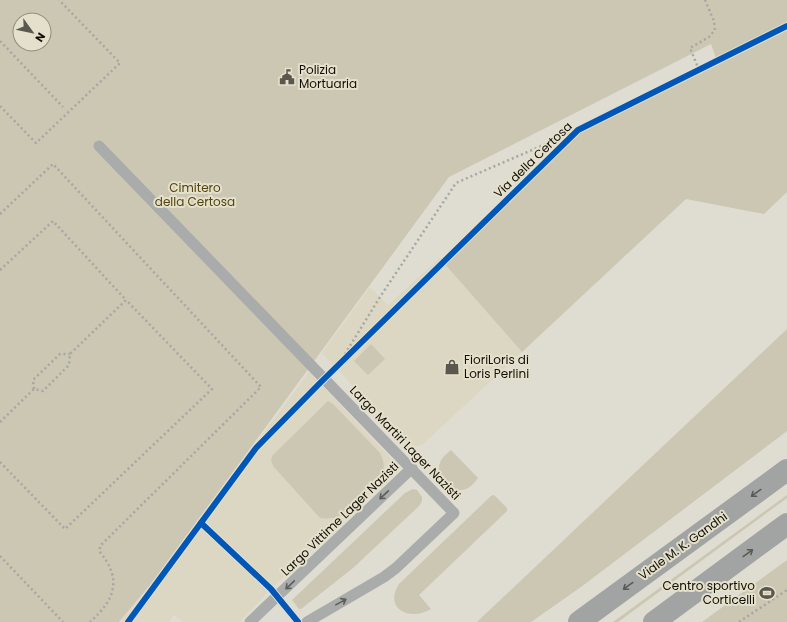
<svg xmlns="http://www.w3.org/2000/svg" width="787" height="622" font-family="Poppins,sans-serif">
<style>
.built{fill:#dcd7c3}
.green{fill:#ccc7b2;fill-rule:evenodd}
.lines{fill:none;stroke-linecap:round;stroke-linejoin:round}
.path{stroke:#a6a7a4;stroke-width:2.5;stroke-dasharray:2 3;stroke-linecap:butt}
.lane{stroke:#a9acab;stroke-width:11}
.primary{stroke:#a2a4a3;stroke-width:22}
.cycleway-casing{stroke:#e5e0cb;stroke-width:8}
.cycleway{stroke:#0057b8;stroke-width:6}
.oneway{stroke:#5a5a56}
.oneway2{stroke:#5d5e5a}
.labels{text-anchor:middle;stroke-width:4;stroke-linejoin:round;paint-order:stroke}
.poi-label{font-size:12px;fill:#111008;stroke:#e5e0cb;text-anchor:start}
.street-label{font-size:12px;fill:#111008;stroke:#e5e0cb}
.park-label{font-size:12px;fill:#53450d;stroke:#e5e0cb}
</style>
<rect width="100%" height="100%" fill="#dfdcd1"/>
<g class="built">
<polygon points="440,258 522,352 422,445 416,446 410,445 405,441 322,353 370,287 388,305"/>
<polygon points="309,372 387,454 392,461 392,473 271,589 240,622 183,622 174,615 169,622 125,622 122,620 151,586"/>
</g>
<g class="green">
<path d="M0 0H787V192L764 214 686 199 522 352 443 262 578 130 717 61 711 44 449 177 150 585 119 622H0ZM20 20H44V44H20Z"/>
<polygon points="787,329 787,431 581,587 531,622 477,622"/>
<polygon points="371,344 385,359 368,375 354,361"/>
<path d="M328 401 333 404 380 453C385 463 385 471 380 480L342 515C334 519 329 519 320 518L273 466 271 459 273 455Z"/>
<path d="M451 450 478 478C475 482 471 487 466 489 454 494 437 482 439 468 439 460 445 455 451 450Z"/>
<polygon points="413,489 417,490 422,497 422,501 419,506 353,568 301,609 299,609 292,600 405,493"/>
<path d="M494 495 507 508V511L419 595 431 609C410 622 383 609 399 584L491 496Z"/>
<polygon points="787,495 787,498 618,622 613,622"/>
<polygon points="787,560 787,622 702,622"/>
</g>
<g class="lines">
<g class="path">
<polyline points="0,41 63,107"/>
<polyline points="699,70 690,48 709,37 715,30 714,21 705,0"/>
<polyline points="0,106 36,143 120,63 59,0"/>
<path d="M0 214 53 164 261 387 101 545 99 551C122 578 116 599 90 622"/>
<polyline points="0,270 53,221 126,300 70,354 69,365 43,391 34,389 0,422"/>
<polyline points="337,367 380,297 456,183 578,130"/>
<polyline points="34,389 33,380 60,354 70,354"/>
<polyline points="0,462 65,529 212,389 126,300"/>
<polyline points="201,523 266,585"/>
<polyline points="0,556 63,622"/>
<polyline points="739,622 787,590"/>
</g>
<g class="lane">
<polyline points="99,146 454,513 396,568 384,577 307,622"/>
<polyline points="250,622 412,468"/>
</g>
<g class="primary">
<polyline points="579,622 787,470"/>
<polyline points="654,622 787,524"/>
</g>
<g class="cycleway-casing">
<g id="cycleway">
<polyline points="201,523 271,589 298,622"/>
<polyline points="128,622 256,448 320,383 578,130 787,26"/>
</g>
</g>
<use href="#cycleway" class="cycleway"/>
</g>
<defs><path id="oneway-shaft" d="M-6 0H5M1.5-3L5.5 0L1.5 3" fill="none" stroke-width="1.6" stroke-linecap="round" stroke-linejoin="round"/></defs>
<g class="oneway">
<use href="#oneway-shaft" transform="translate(756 493) rotate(144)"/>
<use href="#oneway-shaft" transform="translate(748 553) rotate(-36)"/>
<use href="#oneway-shaft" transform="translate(628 586) rotate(144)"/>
</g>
<g class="oneway2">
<use href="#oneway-shaft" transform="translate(384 495) rotate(137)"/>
<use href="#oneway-shaft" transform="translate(290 585) rotate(136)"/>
<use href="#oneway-shaft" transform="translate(341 602) rotate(-29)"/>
</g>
<defs>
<g id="civic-bare" transform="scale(1.2)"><path d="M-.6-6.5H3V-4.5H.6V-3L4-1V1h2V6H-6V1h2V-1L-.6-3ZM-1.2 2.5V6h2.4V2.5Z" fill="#59574e" stroke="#e5e0cb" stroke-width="2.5" paint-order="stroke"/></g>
<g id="shop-bare" transform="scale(1.2)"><path d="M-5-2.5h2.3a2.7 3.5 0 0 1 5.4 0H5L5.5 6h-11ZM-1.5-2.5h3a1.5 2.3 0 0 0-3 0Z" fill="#59574e" stroke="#e5e0cb" stroke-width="2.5" paint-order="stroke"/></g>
<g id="stadium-bare" transform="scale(1.2)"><path d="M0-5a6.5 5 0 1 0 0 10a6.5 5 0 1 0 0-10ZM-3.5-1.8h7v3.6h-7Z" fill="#59574e" stroke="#e5e0cb" stroke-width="2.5" paint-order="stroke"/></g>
</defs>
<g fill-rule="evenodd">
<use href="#civic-bare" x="287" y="77"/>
<use href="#shop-bare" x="452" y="367"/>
<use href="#stadium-bare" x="767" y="593"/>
</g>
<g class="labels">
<g class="poi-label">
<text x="299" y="74">Polizia<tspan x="299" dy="14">Mortuaria</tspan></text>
<text x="464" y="364">FioriLoris di<tspan x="464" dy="14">Loris Perlini</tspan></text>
<text x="755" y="590" text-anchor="end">Centro sportivo<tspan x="755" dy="14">Corticelli</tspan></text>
</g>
<g class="street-label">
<text transform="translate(533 160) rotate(-44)" y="4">Via della Certosa</text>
<text transform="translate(405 443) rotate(46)" y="4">Largo Martiri Lager Nazisti</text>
<text transform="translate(340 519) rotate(-44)" y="4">Largo Vittime Lager Nazisti</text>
<text transform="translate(683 546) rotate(-36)" y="4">Viale M. K. Gandhi</text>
</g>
<g class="park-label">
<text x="195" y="192">Cimitero<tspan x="195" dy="14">della Certosa</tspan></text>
</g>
</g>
<g transform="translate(32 32) rotate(123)"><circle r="19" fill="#e5e0cb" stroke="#908d7d"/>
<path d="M0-3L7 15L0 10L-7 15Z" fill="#59574e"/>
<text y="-6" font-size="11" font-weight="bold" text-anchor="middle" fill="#111008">N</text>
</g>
</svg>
